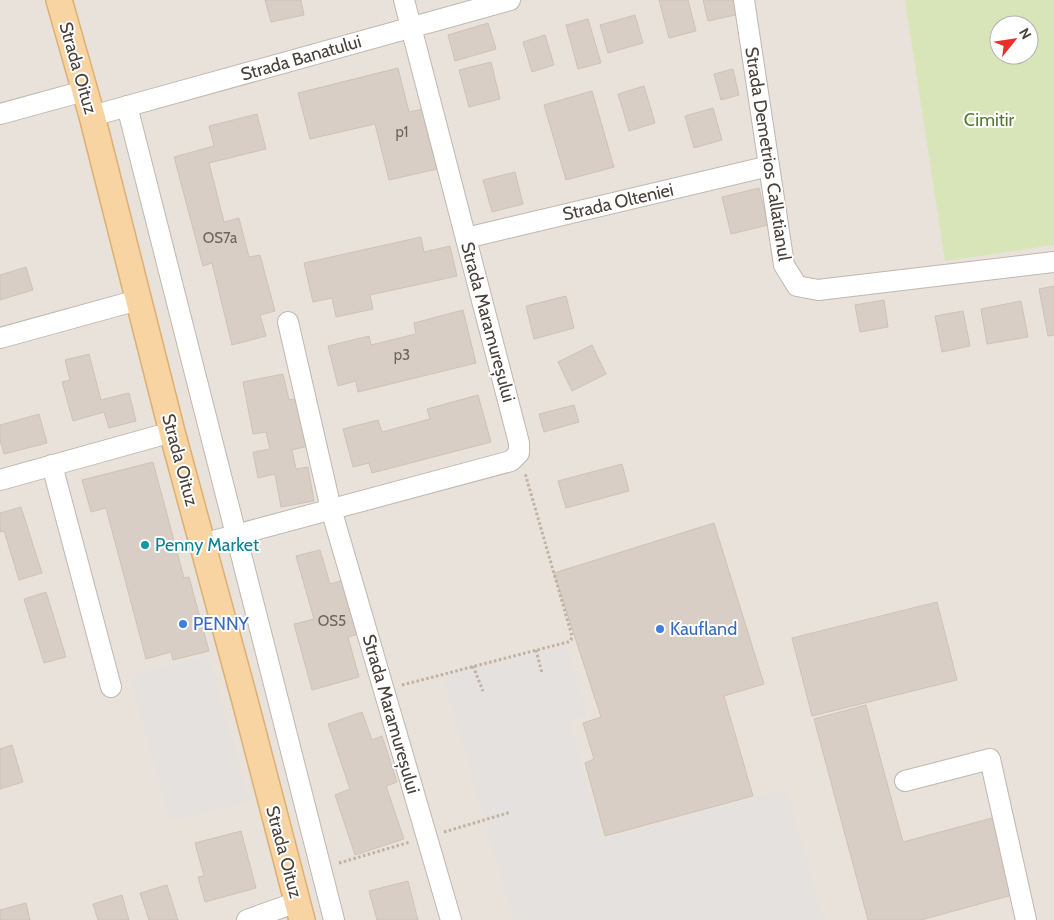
<svg xmlns="http://www.w3.org/2000/svg" width="1054" height="920" font-family="Cabin,sans-serif">
<style>
.residential{fill:#e8e2da;fill-rule:evenodd}
.green{fill:#d7e5b8;fill-rule:evenodd}
.parking{fill:#e4e1df}
.building{fill:#d9cec5;stroke:#d0c2b5}
.lines{fill:none;stroke-linecap:round;stroke-linejoin:round}
.minor-casing{stroke:#c0b7af;stroke-width:22}
.major-casing{stroke:#dcaf72;stroke-width:28}
.path{stroke:#c0b1a1;stroke-width:3;stroke-dasharray:2.5 2.5;stroke-linecap:butt}
.minor{stroke:#fff;stroke-width:20}
.major{stroke:#f7d4a2;stroke-width:25}
.culture-dot{fill:#0f9aa8;stroke:#fff;stroke-width:2}
.shop-dot{fill:#3f7fe0;stroke:#fff;stroke-width:2}
.labels{text-anchor:middle;stroke-width:4;stroke-linejoin:round;paint-order:stroke}
.number-label{font-size:15px;fill:#6d645d}
.street-label{font-size:18px;fill:#49413a;stroke:#fff}
.park-label{font-size:18px;fill:#547730;stroke:#fff}
.culture-label{font-size:18px;fill:#0d838f;stroke:#fff;text-anchor:start}
.shop-label{font-size:18px;fill:#366cbe;stroke:#fff;text-anchor:start}
</style>
<rect width="100%" height="100%" fill="#f5f1ec"/>
<path class="residential" d="M0 0H1054V920H0ZM999 25H1029V55H999Z"/>
<path class="green" d="M905 0H1054V245L945 261ZM999 25H1029V55H999Z"/>
<g class="parking">
<polygon points="566,645 587,716 569,721 603,839 787,789 823,920 514,920 443,676"/>
<polygon points="208,655 249,801 171,822 130,676"/>
</g>
<g class="building">
<polygon points="265,0 301,0 304,15 271,22"/>
<polygon points="659,0 688,0 696,31 669,38"/>
<polygon points="703,0 737,0 740,14 708,21"/>
<polygon points="635,15 643,43 608,53 600,25"/>
<polygon points="588,19 601,63 578,69 566,25"/>
<polygon points="488,23 496,49 455,61 448,35"/>
<polygon points="545,35 554,65 532,72 523,42"/>
<polygon points="491,62 500,99 469,107 459,70"/>
<polygon points="398,68 409,112 423,109 437,169 389,180 375,124 310,139 298,93"/>
<polygon points="733,69 739,95 721,100 714,74"/>
<polygon points="644,86 655,123 629,131 618,94"/>
<polygon points="592,91 614,167 566,180 544,105"/>
<polygon points="713,108 722,140 694,148 685,116"/>
<polygon points="257,114 266,149 209,163 224,222 239,218 249,257 260,255 275,311 260,315 266,336 232,345 212,263 203,266 174,157 214,146 209,126"/>
<polygon points="515,172 523,204 492,212 483,180"/>
<polygon points="759,188 768,225 731,234 722,197"/>
<polygon points="421,237 424,252 450,246 457,276 370,295 373,309 336,317 332,298 313,302 304,263"/>
<polygon points="26,267 33,290 0,300 0,275"/>
<polygon points="1054,286 1054,335 1048,336 1039,289"/>
<polygon points="566,296 574,328 534,339 526,306"/>
<polygon points="884,300 888,327 860,332 855,305"/>
<polygon points="1021,301 1028,337 987,344 981,309"/>
<polygon points="463,310 476,363 358,392 356,381 338,386 328,346 369,336 371,345 416,334 414,323"/>
<polygon points="963,311 970,346 942,352 935,316"/>
<polygon points="592,345 606,374 572,391 558,362"/>
<polygon points="89,354 101,400 129,393 136,421 109,428 104,412 73,421 62,382 70,380 65,360"/>
<polygon points="283,374 289,400 298,398 308,446 292,450 296,469 308,467 314,501 281,507 275,474 258,478 253,452 270,449 266,432 253,434 243,382"/>
<polygon points="478,395 491,442 372,473 369,463 353,467 343,429 378,420 382,432 430,419 427,409"/>
<polygon points="574,405 579,422 544,432 539,414"/>
<polygon points="39,414 47,443 4,454 0,440 0,425"/>
<polygon points="153,462 184,578 189,577 209,651 173,660 171,652 146,659 106,508 91,512 82,480"/>
<polygon points="622,464 629,491 566,508 558,481"/>
<polygon points="21,507 42,573 19,580 4,531 0,532 0,513"/>
<polygon points="714,523 764,684 724,696 753,796 605,836 585,763 594,759 583,723 601,717 554,573"/>
<polygon points="320,550 330,584 347,579 363,633 348,637 359,677 312,690 294,624 314,619 296,556"/>
<polygon points="46,592 66,657 44,663 24,599"/>
<polygon points="937,602 957,680 812,716 792,638"/>
<polygon points="866,705 903,842 996,817 1016,894 921,920 868,920 814,719"/>
<polygon points="362,712 372,740 382,736 397,782 386,786 404,839 355,855 335,795 350,789 328,724"/>
<polygon points="12,745 23,782 0,789 0,749"/>
<polygon points="241,831 256,888 205,902 198,877 204,876 195,843"/>
<polygon points="408,881 418,920 377,920 369,891"/>
<polygon points="167,885 178,920 149,920 140,893"/>
<polygon points="122,895 129,920 98,920 93,904"/>
<polygon points="26,903 30,920 0,920 0,910"/>
</g>
<g class="lines">
<g class="minor-casing">
<g id="minor">
<polyline points="744,0 784,265 797,286 818,290 1054,262"/>
<polyline points="127,106 334,920"/>
<polyline points="0,114 84,91"/>
<polyline points="92,116 510,0"/>
<polyline points="466,238 769,166"/>
<polyline points="288,322 331,509 451,920"/>
<polyline points="0,338 138,300"/>
<polyline points="52,465 111,687"/>
<polyline points="0,480 172,432"/>
<polyline points="202,544 511,461 519,453 519,443 404,0"/>
<polyline points="905,781 990,759 1026,920"/>
<polyline points="247,920 297,902"/>
</g>
</g>
<g class="major-casing">
<polyline id="major" points="59,0 92,116 172,432 245,701 302,920"/>
</g>
<g class="path">
<polyline points="536,650 542,673"/>
<polyline points="473,666 483,691"/>
<polyline points="402,685 568,642 571,640 572,636 525,473"/>
<polyline points="444,832 511,812"/>
<polyline points="339,863 410,842"/>
</g>
<use href="#minor" class="minor"/>
<use href="#major" class="major"/>
</g>
<circle class="culture-dot" cx="145" cy="545" r="5"/>
<g class="shop-dot">
<circle cx="183" cy="624" r="5"/>
<circle cx="660" cy="629" r="5"/>
</g>
<g class="labels">
<g class="number-label">
<text x="402" y="137">p1</text>
<text x="220" y="243">OS7a</text>
<text x="402" y="360">p3</text>
<text x="332" y="626">OS5</text>
</g>
<g class="street-label">
<text transform="translate(301 58) rotate(-16)" y="6">Strada Banatului</text>
<text transform="translate(78 68) rotate(74)" y="6">Strada Oituz</text>
<text transform="translate(768 154) rotate(81)" y="6">Strada Demetrios Callatianul</text>
<text transform="translate(618 202) rotate(-13)" y="6">Strada Olteniei</text>
<text transform="translate(488 322) rotate(75)" y="6">Strada Maramureșului</text>
<text transform="translate(180 460) rotate(75)" y="6">Strada Oituz</text>
<text transform="translate(391 714) rotate(74)" y="6">Strada Maramureșului</text>
<text transform="translate(284 852) rotate(75)" y="6">Strada Oituz</text>
</g>
<g class="park-label">
<text x="989" y="126">Cimitir</text>
</g>
<g class="culture-label">
<text x="155" y="551">Penny Market</text>
</g>
<g class="shop-label">
<text x="193" y="630">PENNY</text>
<text x="670" y="635">Kaufland</text>
</g>
</g>
<g transform="translate(1014 40) rotate(60)"><circle r="24" fill="#ffffff" stroke="#b6b3b0"/>
<path d="M0-4L9 19L0 12L-9 19Z" fill="#eb302c"/>
<text y="-8" font-size="14" font-weight="bold" text-anchor="middle" fill="#49413a">N</text>
</g>
</svg>
